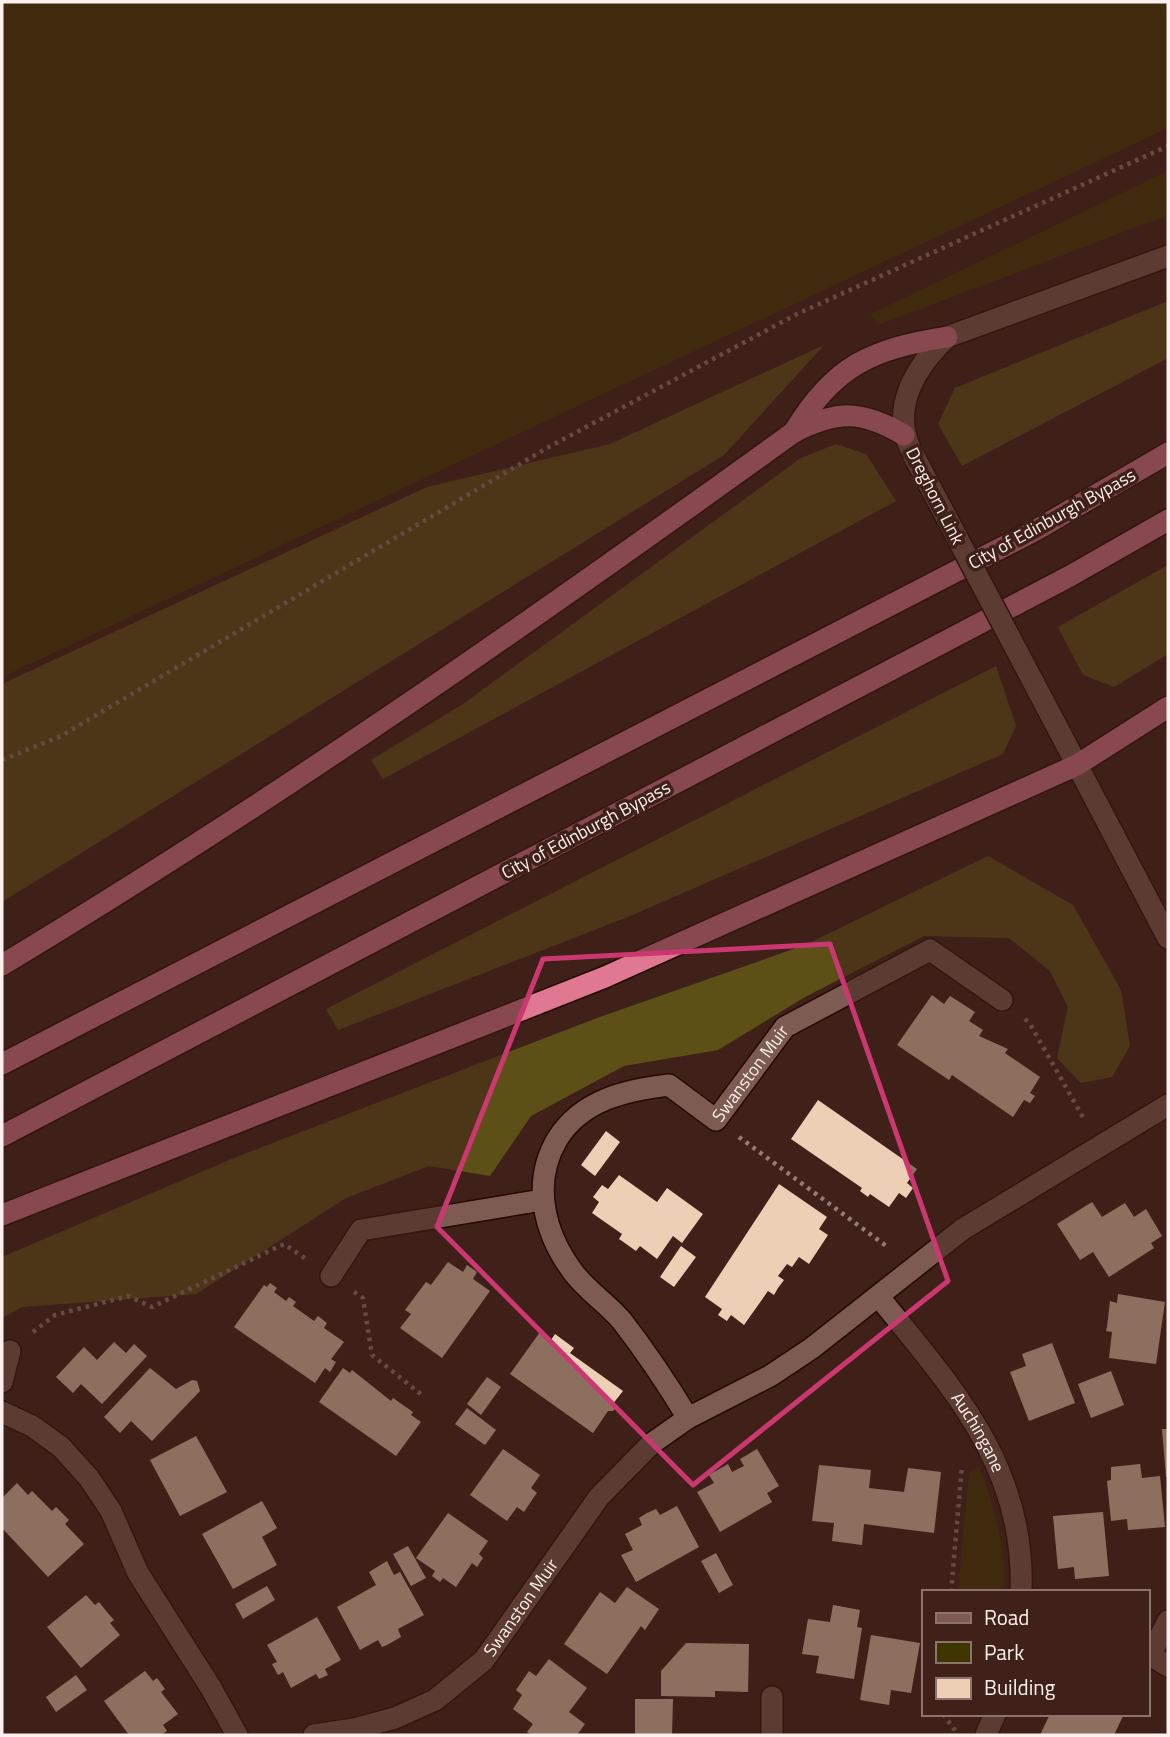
<svg xmlns="http://www.w3.org/2000/svg" width="1170" height="1737" font-family="'Titillium Web',sans-serif">
<style>
.green{fill:#3f3500}
.forest{fill:#5d5016}
.building{fill:#eccfb4}
.lines{fill:none;stroke-linecap:round;stroke-linejoin:round}
.minor-casing{stroke:#240904;stroke-width:24}
.tertiary-casing{stroke:#240904;stroke-width:24}
.trunk-casing{stroke:#240904;stroke-width:24}
.path{stroke:#937d77;stroke-width:4.5;stroke-dasharray:3.5 5;stroke-linecap:butt}
.minor{stroke:#7e5b52;stroke-width:21}
.tertiary{stroke:#7e5b52;stroke-width:21}
.trunk{stroke:#df7890;stroke-width:21}
.tertiary-bridge-casing{stroke:#240904;stroke-width:24;stroke-linecap:butt}
.tertiary-bridge{stroke:#7e5b52;stroke-width:21}
.marked{fill:none;stroke:#cb3871;stroke-width:5;stroke-linejoin:round}
.labels{text-anchor:middle;stroke-width:7;stroke-linejoin:round;paint-order:stroke}
.street-label{font-size:18px;fill:#fdf0ed;stroke:#3f2119}
</style>
<rect width="100%" height="100%" fill="#3f2119"/>
<g class="green">
<polygon points="2,2 1168,2 1168,128 2,677"/>
<polygon points="1168,171 1168,215 878,325 871,314"/>
<path d="M979 1466C994 1507 1006 1548 1004 1592H958L969 1473Z"/>
</g>
<g class="forest">
<polygon points="1168,301 1168,358 962,466 938,424 955,388"/>
<polygon points="824,345 724,455 2,902 2,684 427,487 610,444"/>
<polygon points="836,444 866,454 896,501 383,779 371,760 463,704 801,458"/>
<polygon points="1168,565 1168,654 1114,687 1083,675 1058,627"/>
<polygon points="996,666 1016,726 1003,754 630,916 338,1030 326,1009"/>
<polygon points="988,856 1073,905 1121,990 1130,1046 1112,1077 1081,1083 1057,1058 1068,1007 1050,971 1009,938 924,936 805,997 718,1050 624,1066 531,1116 490,1176 429,1166 346,1198 196,1294 22,1307 2,1318 2,1257 239,1156 597,1018 805,945"/>
</g>
<g class="building">
<polygon points="932,995 944,1004 950,996 975,1012 969,1021 983,1030 979,1036 1008,1049 1005,1053 1040,1077 1030,1093 1035,1096 1030,1103 1024,1100 1013,1117 952,1075 949,1080 897,1045"/>
<polygon points="818,1100 917,1169 907,1183 913,1188 906,1198 899,1193 889,1207 870,1194 868,1197 860,1191 862,1188 791,1139"/>
<polygon points="606,1131 620,1142 595,1176 581,1165"/>
<polygon points="619,1175 657,1202 667,1188 703,1214 682,1243 673,1236 657,1259 640,1246 636,1251 622,1241 619,1239 622,1234 592,1213 599,1202 593,1197 602,1185 608,1189"/>
<polygon points="779,1184 827,1217 819,1229 828,1235 809,1264 799,1257 792,1267 787,1264 778,1276 784,1280 778,1288 774,1295 768,1291 744,1325 731,1315 727,1321 718,1315 722,1309 705,1297"/>
<polygon points="1092,1202 1102,1217 1125,1203 1134,1217 1146,1209 1162,1236 1151,1243 1154,1248 1109,1277 1093,1252 1080,1260 1057,1224"/>
<polygon points="681,1246 696,1257 674,1287 660,1277"/>
<polygon points="448,1262 463,1272 467,1265 477,1272 473,1279 490,1291 442,1358 400,1328 411,1314 405,1310 426,1282 431,1285"/>
<polygon points="270,1283 277,1288 274,1292 286,1301 289,1297 296,1302 293,1306 314,1321 318,1316 327,1323 324,1328 344,1342 331,1359 336,1362 330,1372 325,1368 315,1383 234,1327 264,1285 267,1287"/>
<polygon points="1118,1294 1165,1302 1156,1364 1109,1358 1112,1332 1106,1331 1107,1327 1110,1301 1117,1303"/>
<polygon points="540,1332 551,1340 555,1334 574,1348 570,1353 623,1391 612,1405 616,1407 613,1411 608,1411 593,1433 510,1374"/>
<polygon points="114,1342 126,1353 134,1344 147,1356 102,1404 81,1384 73,1393 56,1377 84,1347 97,1360"/>
<polygon points="1052,1343 1075,1403 1029,1421 1010,1372 1026,1366 1022,1354"/>
<polygon points="150,1368 176,1389 192,1380 197,1381 200,1391 152,1441 131,1421 120,1433 104,1417"/>
<polygon points="343,1368 350,1373 352,1370 391,1401 393,1398 413,1412 411,1415 421,1422 396,1456 319,1402"/>
<polygon points="1111,1371 1124,1405 1091,1418 1078,1384"/>
<polygon points="487,1377 501,1387 481,1415 467,1404"/>
<polygon points="467,1408 496,1430 485,1445 455,1424"/>
<polygon points="1162,1429 1168,1429 1168,1477 1166,1477"/>
<polygon points="196,1436 227,1492 180,1516 150,1460"/>
<polygon points="503,1449 540,1475 531,1488 537,1493 534,1497 524,1512 517,1507 507,1521 470,1495"/>
<polygon points="757,1449 779,1486 767,1493 772,1502 720,1532 697,1492 714,1483 709,1475 728,1464 732,1472 744,1466 740,1459"/>
<polygon points="1140,1464 1142,1478 1160,1476 1165,1527 1128,1530 1127,1519 1111,1521 1107,1481 1111,1480 1111,1467"/>
<polygon points="819,1465 871,1470 869,1488 904,1492 908,1468 941,1472 934,1533 864,1524 862,1545 832,1541 834,1523 812,1521"/>
<polygon points="17,1483 28,1495 32,1491 52,1511 56,1507 69,1520 65,1524 84,1544 48,1577 2,1528 2,1498"/>
<polygon points="262,1501 277,1528 262,1537 277,1565 233,1589 202,1534"/>
<polygon points="677,1506 699,1547 636,1582 621,1555 633,1550 625,1534 642,1525 639,1518 647,1513 656,1509 660,1515"/>
<polygon points="1103,1512 1109,1576 1075,1579 1074,1567 1058,1569 1053,1516"/>
<polygon points="448,1513 488,1541 479,1554 483,1558 477,1567 472,1563 456,1587 443,1578 440,1582 432,1576 435,1571 416,1558"/>
<polygon points="408,1546 426,1578 411,1586 393,1554"/>
<polygon points="716,1553 733,1585 719,1593 701,1561"/>
<polygon points="387,1561 394,1575 400,1572 424,1615 398,1629 401,1637 387,1645 382,1647 378,1640 360,1650 337,1607 376,1585 369,1572"/>
<polygon points="267,1586 275,1600 243,1619 235,1604"/>
<polygon points="627,1587 659,1609 645,1630 641,1626 607,1674 564,1644 600,1592 615,1603"/>
<polygon points="86,1595 95,1605 99,1602 107,1612 114,1620 110,1623 120,1635 81,1668 47,1627"/>
<polygon points="833,1605 860,1610 857,1627 862,1628 854,1679 816,1673 819,1656 802,1654 808,1619 830,1622"/>
<polygon points="317,1617 341,1660 325,1669 328,1675 319,1679 316,1674 291,1688 283,1672 278,1675 272,1664 277,1662 267,1645"/>
<polygon points="871,1635 920,1643 911,1693 891,1690 889,1705 860,1700"/>
<polygon points="686,1643 749,1644 748,1692 715,1691 715,1697 661,1696 661,1671"/>
<polygon points="549,1659 587,1688 569,1712 585,1724 577,1735 532,1735 527,1732 533,1724 513,1709 522,1695 516,1690 529,1671 536,1676"/>
<polygon points="145,1671 153,1681 157,1678 162,1685 165,1689 161,1692 178,1714 163,1725 167,1731 161,1735 129,1735 104,1701"/>
<polygon points="76,1675 87,1690 56,1712 46,1697"/>
<polygon points="635,1699 673,1699 672,1735 635,1735"/>
<polygon points="1050,1714 1124,1714 1114,1735 1040,1735"/>
</g>
<g class="lines">
<g class="minor-casing">
<g id="minor">
<polyline points="331,1276 361,1230 542,1200"/>
<path id="s1" d="M879 1297C952 1388 1026 1466 1021 1592"/>
<polyline points="2,1382 10,1351"/>
<polyline points="2,1412 32,1426 61,1447 89,1478 111,1511 138,1573 211,1688 237,1735"/>
<path id="s2" d="M688 1418C668 1385 646 1352 622 1321 608 1304 587 1291 573 1272 544 1233 531 1182 558 1138 582 1100 626 1090 669 1085L716 1120 785 1027 930 950 1002 1000"/>
<polyline points="1147,1653 1168,1666"/>
<polyline points="1151,1654 1168,1621"/>
<polyline points="772,1697 772,1735"/>
<path id="s3" d="M314 1735 354 1729 395 1718 435 1700 484 1660 599 1497 651 1444 688 1418 770 1376 812 1348 963 1229 1168 1105"/>
<polyline points="986,1735 995,1714"/>
</g>
</g>
<g class="tertiary-casing">
<g id="tertiary">
<path d="M910 448C891 406 917 365 947 337L1168 256"/>
<polyline points="1056,725 1168,938"/>
</g>
</g>
<g class="trunk-casing">
<g id="trunk">
<path d="M794 432C834 365 872 349 947 337"/>
<path d="M2 965C275 801 536 618 794 432 838 410 862 410 904 435"/>
<polyline points="2,1064 1036,530 1168,453"/>
<polyline points="2,1136 1070,576 1168,520"/>
<polyline points="2,1215 605,977 1077,765 1168,707"/>
</g>
</g>
<g class="path">
<polyline points="2,760 61,736 547,448 797,314 1168,146"/>
<polyline points="1025,1019 1030,1024 1084,1119"/>
<polyline points="739,1137 889,1248"/>
<polyline points="354,1292 363,1298 372,1355 422,1395"/>
<polyline points="33,1332 55,1315 128,1296 152,1307 284,1244 306,1259"/>
<polyline points="951,1592 962,1466"/>
<polyline points="943,1714 957,1733"/>
</g>
<use href="#minor" class="minor"/>
<use href="#tertiary" class="tertiary"/>
<use href="#trunk" class="trunk"/>
<g class="tertiary-bridge-casing">
<polyline id="tertiary-bridge" points="914,456 1056,725"/>
</g>
<use href="#tertiary-bridge" class="tertiary-bridge"/>
</g>
<path d="M0 0H1170V1737H0ZM830 944 948 1281 693 1485 437 1227 543 959Z" fill="#3f2119" fill-opacity=".55" fill-rule="evenodd"/>
<path class="marked" d="M830 944 948 1281 693 1485 437 1227 543 959Z"/>
<g class="labels">
<g class="street-label">
<text transform="translate(935 496) rotate(63)" y="6">Dreghorn Link</text>
<text transform="translate(1052 519) rotate(-29)" y="6">City of Edinburgh Bypass</text>
<text transform="translate(586 830) rotate(-28)" y="6">City of Edinburgh Bypass</text>
<text dy="6" stroke="none"><textPath href="#s2" startOffset="574">Swanston Muir</textPath></text>
<text dy="6" stroke="none"><textPath href="#s1" startOffset="168">Auchingane</textPath></text>
<text dy="6" stroke="none"><textPath href="#s3" startOffset="254">Swanston Muir</textPath></text>
</g>
</g>
<rect width="1170" height="1737" fill="none" stroke="#fdf0ed" stroke-width="7"/>
<rect x="922" y="1590" width="228" height="126" fill="#3f2119" stroke="#8b746e" stroke-width="2"/>
<rect x="936" y="1613" width="35" height="10" fill="#7e5b52" stroke="#8b746e" stroke-width="2"/>
<text x="984" y="1625" font-size="21" fill="#fdf0ed">Road</text>
<rect x="936" y="1642" width="35" height="21" fill="#3f3500" stroke="#8b746e" stroke-width="2"/>
<text x="984" y="1660" font-size="21" fill="#fdf0ed">Park</text>
<rect x="936" y="1678" width="35" height="21" fill="#eccfb4" stroke="#8b746e" stroke-width="2"/>
<text x="984" y="1695" font-size="21" fill="#fdf0ed">Building</text>
</svg>
